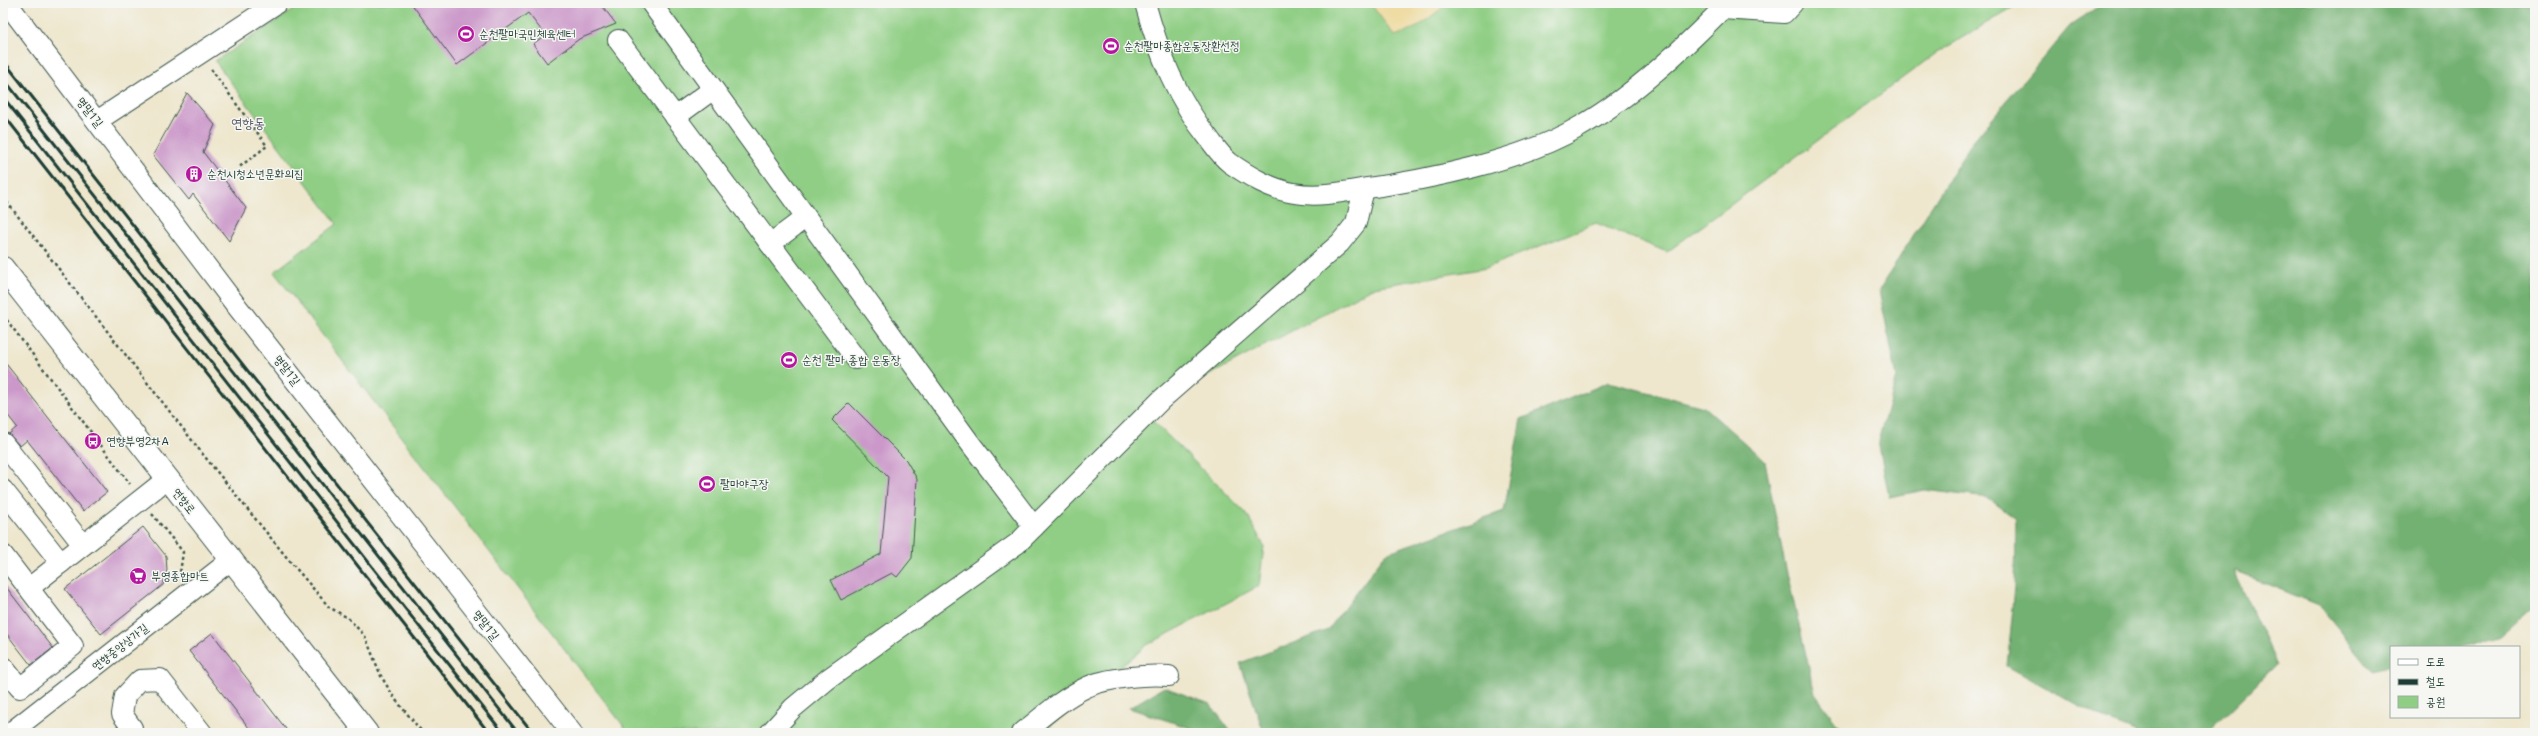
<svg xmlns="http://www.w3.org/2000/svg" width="2538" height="736" font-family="Mali,'Poor Story',sans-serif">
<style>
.green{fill:#8fce84;stroke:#57865c}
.forest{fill:#73b172;stroke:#497753}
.sand{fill:#eeda9e;stroke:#868c69}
.building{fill:#cb98c9}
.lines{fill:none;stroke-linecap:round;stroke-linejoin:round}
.minor-casing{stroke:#3e564b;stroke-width:22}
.major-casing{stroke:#3e564b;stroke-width:24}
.path{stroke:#3e564b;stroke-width:2.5;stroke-dasharray:3 3;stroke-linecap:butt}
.minor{stroke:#fff;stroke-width:20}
.major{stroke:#fff;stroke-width:22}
.rail{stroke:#1f3d34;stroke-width:3}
.labels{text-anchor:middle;stroke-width:3;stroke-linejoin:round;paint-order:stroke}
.poi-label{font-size:12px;fill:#1f3d34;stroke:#f6f6f2;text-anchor:start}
.street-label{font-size:12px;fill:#1f3d34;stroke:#f6f6f2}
.quarter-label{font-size:14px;fill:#5b5d68;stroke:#f6f6f2}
</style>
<rect width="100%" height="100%" fill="#f6f6f2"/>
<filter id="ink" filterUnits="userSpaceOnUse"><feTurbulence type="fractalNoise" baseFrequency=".025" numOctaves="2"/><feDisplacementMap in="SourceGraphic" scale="8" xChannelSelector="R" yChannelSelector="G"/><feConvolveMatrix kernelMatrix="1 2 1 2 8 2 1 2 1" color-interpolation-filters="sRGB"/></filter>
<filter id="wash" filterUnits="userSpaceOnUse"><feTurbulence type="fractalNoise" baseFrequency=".012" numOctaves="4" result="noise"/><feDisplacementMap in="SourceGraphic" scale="16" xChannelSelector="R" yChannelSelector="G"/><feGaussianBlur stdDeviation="0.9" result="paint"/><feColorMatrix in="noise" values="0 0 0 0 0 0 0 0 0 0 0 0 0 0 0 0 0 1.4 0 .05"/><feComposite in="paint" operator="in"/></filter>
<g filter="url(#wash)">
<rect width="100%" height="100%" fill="#eee7ce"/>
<polygon class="green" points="304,3 2020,3 1935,54 1667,252 1596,223 1486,268 1374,287 1176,393 1153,421 1246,513 1264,546 1259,586 1147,645 1042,733 629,733 274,272 337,224 215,61"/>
<g class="forest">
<polygon points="2103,3 2535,3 2535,604 2497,637 2462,647 2391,647 2391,666 2373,671 2319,605 2234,571 2277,664 2209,731 2141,733 2101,718 2007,666 2015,588 2016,519 1988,498 1925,490 1889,497 1878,441 1897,377 1879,290 1972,142 2070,26"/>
<polygon points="1609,382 1704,407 1765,461 1784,560 1815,694 1844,733 1264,733 1240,663 1328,630 1386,553 1504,511 1521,419"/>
<polygon points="1164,687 1210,704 1232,733 1196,733 1196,730 1129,708"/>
</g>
<polygon class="sand" points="1370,3 1449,3 1417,27 1395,36"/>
<g id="blocks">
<g class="building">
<polygon points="411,3 600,3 616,24 579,39 547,63 533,44 545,35 528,13 457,65"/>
<polygon points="187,93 215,125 203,152 246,208 229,241 193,194 189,200 153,155"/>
<polygon points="3,360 107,492 83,511 27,440 20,446 9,434 17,427 3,409"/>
<polygon points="849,403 906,460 917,479 912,558 897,577 892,573 841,600 831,580 881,554 888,477 832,420"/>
<polygon points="143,527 166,556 167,570 163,585 101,634 65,589"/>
<polygon points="3,583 53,648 31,665 3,629"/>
<polygon points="212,633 289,733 253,733 189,651"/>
</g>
</g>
</g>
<g filter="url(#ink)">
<use href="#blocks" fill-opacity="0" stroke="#3e564b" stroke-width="1"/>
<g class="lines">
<g class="minor-casing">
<g id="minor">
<polyline points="7,3 235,304 572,733"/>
<polyline points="651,3 970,443 1034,527"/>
<path d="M1145 3C1159 54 1177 99 1210 140 1216 148 1222 157 1230 163 1249 176 1270 189 1294 193 1316 197 1338 193 1361 189 1427 180 1521 161 1579 127 1629 99 1688 44 1728 3"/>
<polyline points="1722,9 1784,13 1793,3"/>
<polyline points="618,40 856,359"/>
<polyline points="675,117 712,90"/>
<polyline points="97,121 277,3"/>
<polyline points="770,244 805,218"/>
<polyline points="3,443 83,545"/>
<polyline points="3,490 61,563"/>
<polyline points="3,555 73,646 20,688 3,667"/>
<polyline points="29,588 167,479"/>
<polyline points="132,728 122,714 125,696 140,680 160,679 202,733"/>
<polyline points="10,733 231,560"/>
<polyline points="770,733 793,708 828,679 1018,543 1162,399 1340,243 1356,223 1364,189"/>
<path d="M1022 733C1042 717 1063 698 1087 687 1105 678 1148 674 1169 676"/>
</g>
</g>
<g class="major-casing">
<polyline id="major" points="3,268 367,733"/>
</g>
<g class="path">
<polyline points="211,69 267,146 238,168"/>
<polyline points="3,197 205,457 288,559 329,607 348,618 365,636 381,676 395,699 423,733"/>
<polyline points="3,315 130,484"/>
<polyline points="152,514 183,552 180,573"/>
</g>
<use href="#minor" class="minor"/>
<use href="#major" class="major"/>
<g class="rail">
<polyline points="3,60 533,733"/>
<polyline points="3,78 518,733"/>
<polyline points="3,97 503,733"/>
<polyline points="3,114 489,733"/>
</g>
</g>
</g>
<defs>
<g id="stadium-disc" transform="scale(0.9)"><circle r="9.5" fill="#b5179e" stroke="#f6f6f2"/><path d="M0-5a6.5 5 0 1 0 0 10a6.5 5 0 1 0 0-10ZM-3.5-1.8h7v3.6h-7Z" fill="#fff"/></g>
<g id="building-disc" transform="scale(0.9)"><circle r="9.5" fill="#b5179e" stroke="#f6f6f2"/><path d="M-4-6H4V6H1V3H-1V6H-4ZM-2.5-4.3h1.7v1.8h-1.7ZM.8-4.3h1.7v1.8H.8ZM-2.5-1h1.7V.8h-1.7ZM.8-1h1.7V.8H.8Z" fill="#fff"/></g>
<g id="bus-disc" transform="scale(0.9)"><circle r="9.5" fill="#b5179e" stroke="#f6f6f2"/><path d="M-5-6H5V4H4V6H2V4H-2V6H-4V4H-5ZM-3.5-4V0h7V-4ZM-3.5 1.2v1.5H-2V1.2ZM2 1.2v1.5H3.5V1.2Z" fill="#fff"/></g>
<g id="supermarket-disc" transform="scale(0.9)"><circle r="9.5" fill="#b5179e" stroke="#f6f6f2"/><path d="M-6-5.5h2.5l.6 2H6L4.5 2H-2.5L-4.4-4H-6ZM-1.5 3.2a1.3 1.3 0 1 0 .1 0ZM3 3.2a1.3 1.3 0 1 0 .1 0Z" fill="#fff"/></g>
</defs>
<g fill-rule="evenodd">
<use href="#stadium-disc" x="466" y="34"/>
<use href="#stadium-disc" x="1111" y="46"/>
<use href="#building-disc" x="194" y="174"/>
<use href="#stadium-disc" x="789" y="360"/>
<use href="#bus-disc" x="93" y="441"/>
<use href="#stadium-disc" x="707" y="484"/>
<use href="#supermarket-disc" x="138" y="576"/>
</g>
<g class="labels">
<g class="poi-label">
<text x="479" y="38">순천팔마국민체육센터</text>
<text x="1124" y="50">순천팔마종합운동장환선정</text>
<text x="207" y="178">순천시청소년문화의집</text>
<text x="802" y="364">순천 팔마 종합 운동장</text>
<text x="106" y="445">연향부영2차A</text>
<text x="720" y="488">팔마야구장</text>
<text x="151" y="580">부영종합마트</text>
</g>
<g class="street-label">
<text transform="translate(90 112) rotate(52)" y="4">명말1길</text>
<text transform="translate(287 370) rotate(52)" y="4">명말1길</text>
<text transform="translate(184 501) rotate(52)" y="4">연향로</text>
<text transform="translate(486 625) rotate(52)" y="4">명말1길</text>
<text transform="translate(120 647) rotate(-38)" y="4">연향중앙상가길</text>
</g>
<g class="quarter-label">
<text x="248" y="128">연향동</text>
</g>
</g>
<rect width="2538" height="736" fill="none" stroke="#f6f6f2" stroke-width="16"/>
<rect x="2390" y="646" width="130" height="72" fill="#f6f6f2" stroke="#a0aca6"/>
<rect x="2398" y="659" width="20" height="6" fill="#ffffff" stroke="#a0aca6"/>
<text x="2426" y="666" font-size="12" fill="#1f3d34">도로</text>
<rect x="2398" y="679" width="20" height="6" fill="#1f3d34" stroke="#a0aca6"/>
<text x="2426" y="686" font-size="12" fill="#1f3d34">철도</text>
<rect x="2398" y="696" width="20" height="12" fill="#8fce84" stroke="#a0aca6"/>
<text x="2426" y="706" font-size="12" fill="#1f3d34">공원</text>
</svg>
